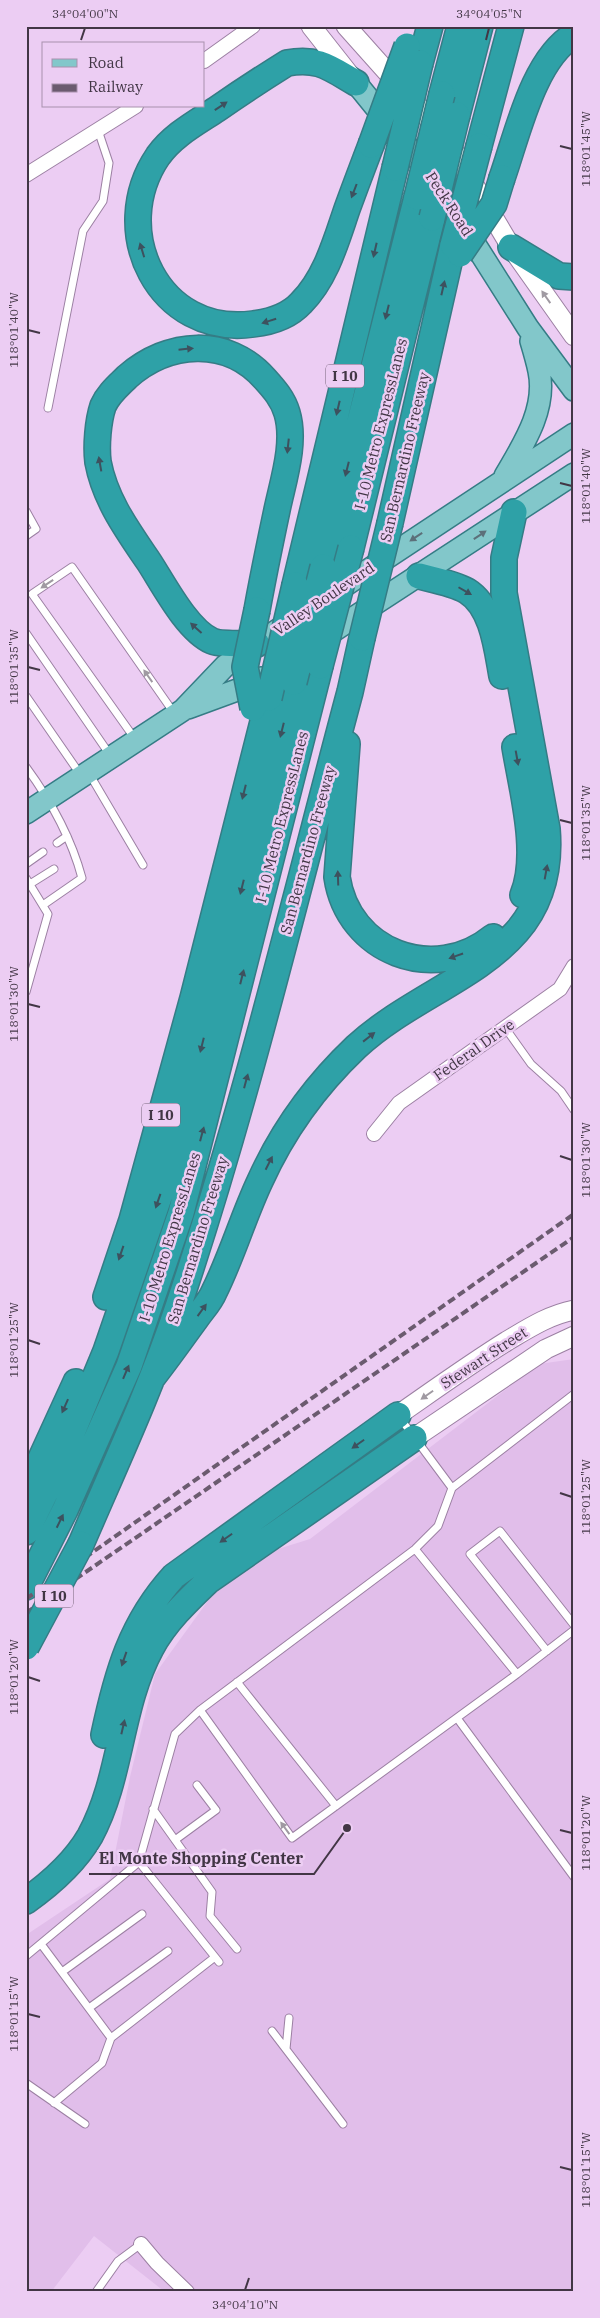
<svg xmlns="http://www.w3.org/2000/svg" width="600" height="2318" font-family="'IBM Plex Serif',serif">
  <style>
    .built { fill: #e1beea }
    .lines { fill: none; stroke-linecap: round; stroke-linejoin: round }
    .lane-casing { stroke: #9c80a3; stroke-width: 9 }
    .street-casing { stroke: #9c80a3; stroke-width: 16 }
    .secondary-casing { stroke: #9c80a3; stroke-width: 21 }
    .primary-casing { stroke: #357c85; stroke-width: 24 }
    .highway-casing { stroke: #357c85; stroke-width: 28 }
    .lane { stroke: #fff; stroke-width: 7 }
    .street { stroke: #fff; stroke-width: 14 }
    .secondary { stroke: #fff; stroke-width: 19 }
    .primary { stroke: #82c7ca; stroke-width: 21 }
    .highway { stroke: #2ea1a7; stroke-width: 25 }
    .rail { stroke: #6b5b6f; stroke-width: 4; stroke-dasharray: 8 4; stroke-linecap: butt }
    .highway-bridge-casing { stroke: #357c85; stroke-width: 28; stroke-linecap: butt }
    .highway-bridge { stroke: #2ea1a7; stroke-width: 25 }
    .oneway { fill: #3d515e }
    .oneway2 { fill: #a09aa2 }
    .oneway3 { fill: #5c707a }
    .ticks { fill: none; stroke: #423645; stroke-width: 2 }
    .labels { text-anchor: middle; stroke-width: 5; stroke-linejoin: round; paint-order: stroke }
    .shield { fill: #eccdf3; stroke: #756379; stroke-width: 1 }
    .shield-label { font-size: 14px; font-weight: bold; fill: #423645 }
    .street-label { font-size: 15px; fill: #423645; stroke: #eccdf3 }
    .leader { fill: none; stroke: #423645; stroke-width: 2 }
    .callout-dot { fill: #423645; stroke: #eccdf3; stroke-width: 2 }
    .callout-label { font-size: 16px; text-anchor: middle; font-weight: bold; fill: #423645; stroke: #eccdf3; stroke-width: 5; stroke-linejoin: round; paint-order: stroke }
    .neatline { fill: none; stroke: #423645; stroke-width: 2 }
    .ticks-label { font-size: 12px; text-anchor: middle; fill: #423645 }
  </style>
  <rect width="100%" height="100%" fill="#eccdf3"/>
  <path class="built" d="M574,1359V2292H165L94,2236L51,2292H26V1935L110,1879L130,1777L155,1674L236,1562L310,1539L539,1364Z"/>
  <g class="lines">
    <g class="lane-casing">
      <path id="lane" d="M48,408L83,231L103,201L109,163L98,130
        M26,511L36,529L26,536
        M26,633L110,755
        M26,696L80,774
        M135,739L32,594L72,567L174,713
        M26,767C51,801 71,837 82,878L43,905
        M90,775L143,865
        M57,843L67,836
        M26,864L43,852
        M26,878L48,914L26,992
        M30,884L54,869
        M506,1029L531,1064L561,1091L574,1110
        M452,1488L574,1394
        M415,1549L517,1674
        M547,1651L470,1554L500,1531L574,1625
        M237,1682L336,1806
        M200,1710L292,1838L517,1674L574,1630
        M457,1718L574,1877
        M153,1809L212,1892L210,1916L237,1949
        M175,1840L216,1810L197,1785
        M139,1862L219,1962
        M41,1944L111,2038
        M26,1956L139,1862L175,1734L200,1710L415,1549L438,1526L452,1488L400,1418
        M62,1972L142,1914
        M89,2008L168,1951
        M272,2031L343,2124
        M286,2049L289,2018
        M26,2083L85,2124
        M54,2103L102,2063L111,2038L215,1957
        M96,2292L118,2261L141,2244"/>
    </g>
    <g class="street-casing">
      <path id="street" d="M204,61L253,26
        M26,175L136,106
        M374,1134L399,1103L560,989L574,966
        M141,2244L157,2263L187,2292"/>
    </g>
    <g class="secondary-casing">
      <path id="secondary" d="M311,26L352,78
        M346,26L446,138L511,247L574,336
        M398,1415C434,1390 470,1364 507,1341C529,1328 549,1315 574,1310
        M414,1438L546,1349L574,1336"/>
    </g>
    <g class="primary-casing">
      <path id="primary" d="M356,83L433,178L528,328L574,390
        M505,476C523,445 547,409 539,371C537,361 534,351 531,341
        M332,594L574,434
        M321,639L574,474
        M188,708L248,686L261,678
        M26,813L183,710L225,666L294,619"/>
    </g>
    <g class="highway-casing">
      <path id="highway" d="M420,63L430,26
        M356,83C330,68 318,57 287,63C263,78 240,93 217,109C196,123 173,135 158,156C107,231 159,337 253,324C270,322 289,316 301,303C326,278 336,241 347,209C355,187 363,166 371,145
        M442,94L460,26
        M457,115L480,26
        M479,146L511,26
        M502,178C517,136 533,59 574,35
        M511,247L559,276L574,277
        M390,523L453,245
        M351,548L432,218
        M323,567L417,197
        M419,576C435,580 453,583 467,591C493,607 497,649 502,676
        M295,585L395,168
        M257,610C263,577 270,543 277,510C283,481 296,443 287,413C283,399 274,389 265,379C227,336 168,341 127,377C119,385 108,394 103,406C98,421 96,446 98,462C105,500 128,531 149,562C164,585 187,630 212,641C221,645 246,643 257,644
        M347,744L337,877C348,952 434,985 493,937
        M515,747C522,790 540,854 523,895
        M106,1297L132,1220L193,998L269,698
        M152,1378C167,1359 181,1339 195,1320C201,1311 210,1302 214,1292C232,1256 243,1217 260,1181C283,1130 316,1085 356,1047C434,975 558,961 547,829L504,593V558L514,512
        M26,1491L76,1382
        M26,1532L57,1469L106,1351L177,1145L294,682
        M81,1544C115,1465 151,1388 178,1307C246,1105 295,897 350,692L362,638
        M26,1587L65,1510L129,1366L181,1213L320,666
        M104,1735C117,1674 131,1623 174,1576L398,1415
        M26,1901C50,1884 75,1862 90,1836C122,1777 119,1707 151,1648C165,1622 187,1601 208,1581L414,1438"/>
    </g>
    <use href="#lane" class="lane"/>
    <use href="#street" class="street"/>
    <use href="#secondary" class="secondary"/>
    <use href="#primary" class="primary"/>
    <use href="#highway" class="highway"/>
    <path class="rail" d="M26,1599L574,1214
      M26,1613L574,1237"/>
    <g class="highway-bridge-casing">
      <path id="highway-bridge" d="M371,145L407,46
        M395,168L420,63
        M417,197L442,94
        M432,218L457,115
        M453,245L479,146
        M460,254L494,204L502,178
        M362,638L390,523
        M320,666L351,548
        M294,682L323,567
        M269,698L295,585
        M253,708L245,667L257,610
        M26,1647L81,1544"/>
    </g>
    <use href="#highway-bridge" class="highway-bridge"/>
  </g>
  <defs><path id="oneway-solid" d="M-6-.8H1V-3.2L6.5 0L1 3.2V.8H-6Z" transform="scale(1.25)"/></defs>
  <g class="oneway">
    <use href="#oneway-solid" transform="translate(221 106) rotate(-34)"/>
    <use href="#oneway-solid" transform="translate(354 191) rotate(111)"/>
    <use href="#oneway-solid" transform="translate(142 250) rotate(-107)"/>
    <use href="#oneway-solid" transform="translate(375 250) rotate(103)"/>
    <use href="#oneway-solid" transform="translate(443 288) rotate(-77)"/>
    <use href="#oneway-solid" transform="translate(387 312) rotate(104)"/>
    <use href="#oneway-solid" transform="translate(269 321) rotate(163)"/>
    <use href="#oneway-solid" transform="translate(186 349) rotate(-6)"/>
    <use href="#oneway-solid" transform="translate(338 408) rotate(103)"/>
    <use href="#oneway-solid" transform="translate(288 446) rotate(96)"/>
    <use href="#oneway-solid" transform="translate(100 464) rotate(-100)"/>
    <use href="#oneway-solid" transform="translate(347 469) rotate(104)"/>
    <use href="#oneway-solid" transform="translate(465 591) rotate(30)"/>
    <use href="#oneway-solid" transform="translate(196 628) rotate(-138)"/>
    <use href="#oneway-solid" transform="translate(282 730) rotate(104)"/>
    <use href="#oneway-solid" transform="translate(517 758) rotate(80)"/>
    <use href="#oneway-solid" transform="translate(244 792) rotate(104)"/>
    <use href="#oneway-solid" transform="translate(546 872) rotate(-80)"/>
    <use href="#oneway-solid" transform="translate(338 878) rotate(-92)"/>
    <use href="#oneway-solid" transform="translate(242 887) rotate(104)"/>
    <use href="#oneway-solid" transform="translate(456 956) rotate(161)"/>
    <use href="#oneway-solid" transform="translate(242 977) rotate(-76)"/>
    <use href="#oneway-solid" transform="translate(369 1037) rotate(-38)"/>
    <use href="#oneway-solid" transform="translate(202 1045) rotate(104)"/>
    <use href="#oneway-solid" transform="translate(246 1081) rotate(-75)"/>
    <use href="#oneway-solid" transform="translate(202 1134) rotate(-75)"/>
    <use href="#oneway-solid" transform="translate(269 1163) rotate(-63)"/>
    <use href="#oneway-solid" transform="translate(158 1201) rotate(109)"/>
    <use href="#oneway-solid" transform="translate(121 1253) rotate(109)"/>
    <use href="#oneway-solid" transform="translate(202 1310) rotate(-54)"/>
    <use href="#oneway-solid" transform="translate(126 1372) rotate(-67)"/>
    <use href="#oneway-solid" transform="translate(65 1406) rotate(114)"/>
    <use href="#oneway-solid" transform="translate(358 1444) rotate(145)"/>
    <use href="#oneway-solid" transform="translate(60 1521) rotate(-64)"/>
    <use href="#oneway-solid" transform="translate(226 1538) rotate(145)"/>
    <use href="#oneway-solid" transform="translate(124 1659) rotate(109)"/>
    <use href="#oneway-solid" transform="translate(123 1727) rotate(-77)"/>
  </g>
  <g class="oneway2">
    <use href="#oneway-solid" transform="translate(546 297) rotate(-125)"/>
    <use href="#oneway-solid" transform="translate(47 584) rotate(146)"/>
    <use href="#oneway-solid" transform="translate(148 676) rotate(-125)"/>
    <use href="#oneway-solid" transform="translate(427 1395) rotate(145)"/>
    <use href="#oneway-solid" transform="translate(285 1828) rotate(-126)"/>
  </g>
  <g class="oneway3">
    <use href="#oneway-solid" transform="translate(480 535) rotate(-34)"/>
    <use href="#oneway-solid" transform="translate(416 537) rotate(146)"/>
  </g>
  <path class="ticks" d="M81,40L85,28M486,40L489,28M560,146L572,149M28,330L40,333M560,483L572,486M28,667L40,670M560,820L572,823M28,1004L40,1007M560,1156L572,1160M28,1340L40,1344M560,1493L572,1497M28,1677L40,1681M560,1830L572,1833M28,2014L40,2017M560,2167L572,2170M245,2290L249,2278"/>
  <g class="labels">
    <g class="shield">
      <rect x="326" y="364.5" width="38" height="23" rx="4"/>
      <rect x="142" y="1103.5" width="38" height="23" rx="4"/>
      <rect x="35" y="1584.5" width="38" height="23" rx="4"/>
    </g>
    <g class="shield-label">
      <text x="345" y="381">I 10</text>
      <text x="161" y="1120">I 10</text>
      <text x="54" y="1601">I 10</text>
    </g>
    <g class="street-label">
      <text transform="translate(449 204) rotate(57)" y="5">Peck Road</text>
      <text transform="translate(381 424) rotate(-76)" y="5">I-10 Metro ExpressLanes</text>
      <text transform="translate(405 457) rotate(-77)" y="5">San Bernardino Freeway</text>
      <text transform="translate(324 599) rotate(-34)" y="5">Valley Boulevard</text>
      <text transform="translate(282 817) rotate(-76)" y="5">I-10 Metro ExpressLanes</text>
      <text transform="translate(308 850) rotate(-75)" y="5">San Bernardino Freeway</text>
      <text transform="translate(474 1050) rotate(-35)" y="5">Federal Drive</text>
      <text transform="translate(170 1237) rotate(-73)" y="5">I-10 Metro ExpressLanes</text>
      <text transform="translate(198 1240) rotate(-73)" y="5">San Bernardino Freeway</text>
      <text transform="translate(484 1358) rotate(-33)" y="5">Stewart Street</text>
    </g>
  </g>
  <path class="leader" d="M347 1828L314 1874H89"/>
  <circle class="callout-dot" cx="347" cy="1828" r="5"/>
  <g class="callout-label">
    <text x="201" y="1864">El Monte Shopping Center</text>
  </g>
  <rect width="600" height="2318" fill="none" stroke="#eccdf3" stroke-width="55"/>
  <rect x="42" y="42" width="162" height="65" fill="#eccdf3" stroke="#a891ad"/>
  <rect x="52" y="59" width="25" height="8" fill="#82c7ca" stroke="#a891ad"/>
  <text x="88" y="68" font-size="15" fill="#423645">Road</text>
  <rect x="52" y="84" width="25" height="8" fill="#6b5b6f" stroke="#a891ad"/>
  <text x="88" y="92" font-size="15" fill="#423645">Railway</text>
  <rect x="28" y="28" width="544" height="2262" class="neatline"/>
  <g class="ticks-label">
    <text x="85" y="18">34°04'00"N</text>
    <text x="489" y="18">34°04'05"N</text>
    <text transform="translate(586 149) rotate(-90)" y="4">118°01'45"W</text>
    <text transform="translate(14 330) rotate(-90)" y="4">118°01'40"W</text>
    <text transform="translate(586 486) rotate(-90)" y="4">118°01'40"W</text>
    <text transform="translate(14 667) rotate(-90)" y="4">118°01'35"W</text>
    <text transform="translate(586 823) rotate(-90)" y="4">118°01'35"W</text>
    <text transform="translate(14 1004) rotate(-90)" y="4">118°01'30"W</text>
    <text transform="translate(586 1160) rotate(-90)" y="4">118°01'30"W</text>
    <text transform="translate(14 1340) rotate(-90)" y="4">118°01'25"W</text>
    <text transform="translate(586 1497) rotate(-90)" y="4">118°01'25"W</text>
    <text transform="translate(14 1677) rotate(-90)" y="4">118°01'20"W</text>
    <text transform="translate(586 1833) rotate(-90)" y="4">118°01'20"W</text>
    <text transform="translate(14 2014) rotate(-90)" y="4">118°01'15"W</text>
    <text transform="translate(586 2170) rotate(-90)" y="4">118°01'15"W</text>
    <text x="245" y="2309">34°04'10"N</text>
  </g>
</svg>
